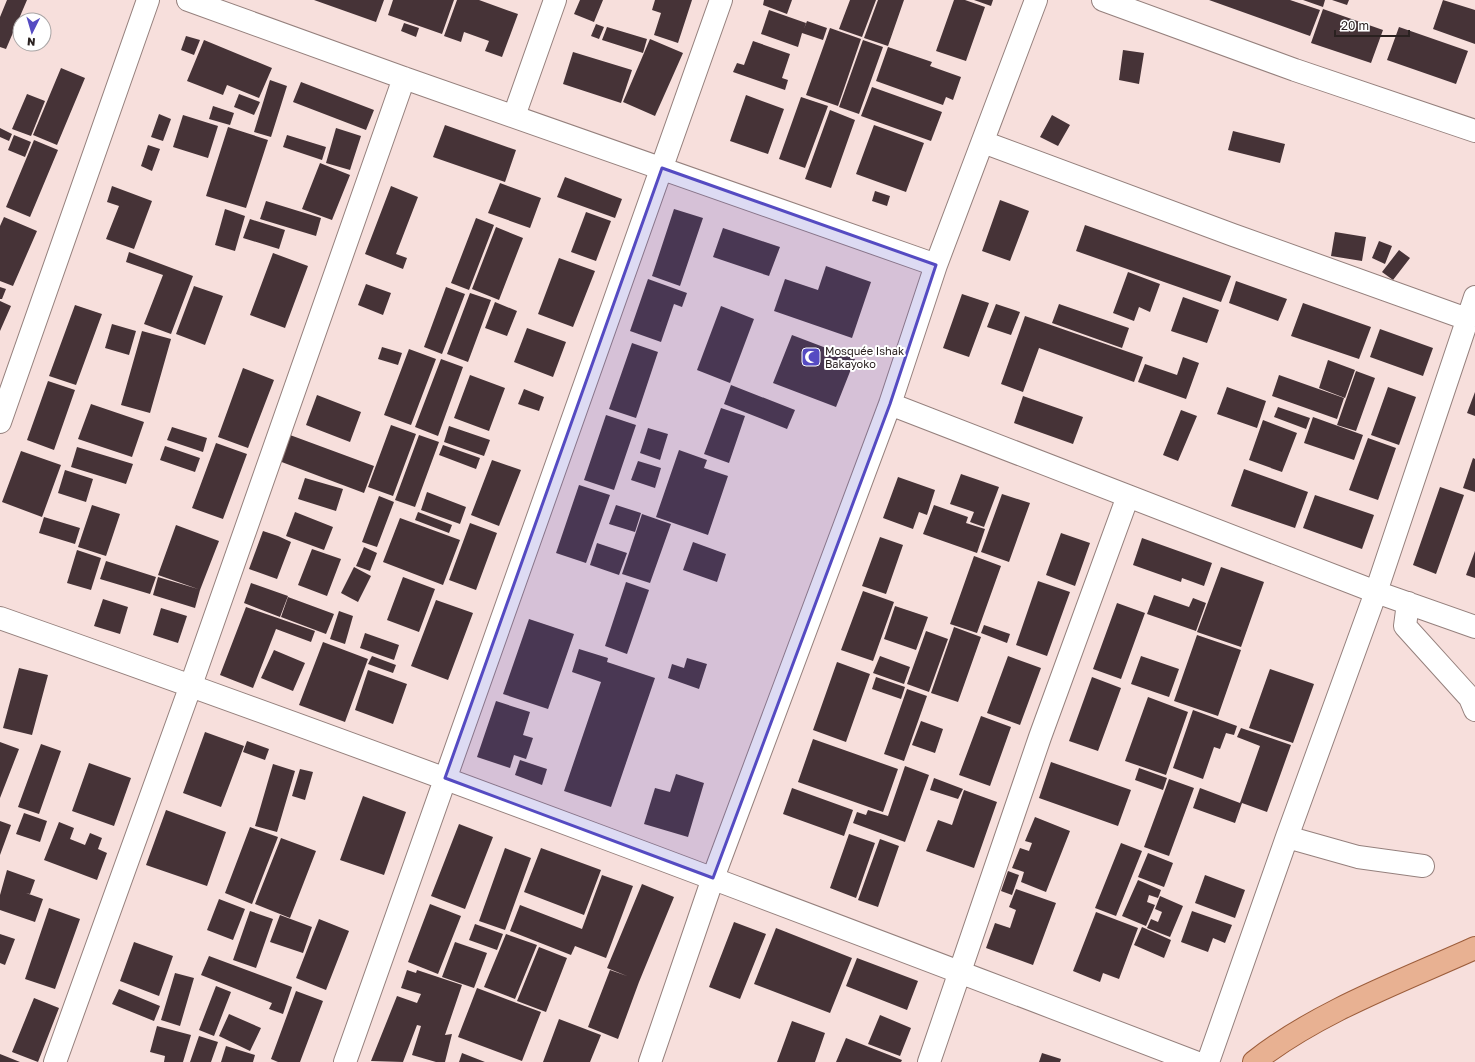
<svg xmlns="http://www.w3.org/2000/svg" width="1475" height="1062" font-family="'Golos Text',sans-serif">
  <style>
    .building { fill: #463337 }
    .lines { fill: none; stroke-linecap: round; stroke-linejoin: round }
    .minor-casing { stroke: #95807d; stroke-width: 24 }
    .major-casing { stroke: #9c5d3b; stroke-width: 24 }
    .minor { stroke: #fff; stroke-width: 22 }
    .major { stroke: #e8b192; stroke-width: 22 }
    .marked { fill: #554bc2; fill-opacity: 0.2; stroke: #554bc2; stroke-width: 3; stroke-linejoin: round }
    .labels { text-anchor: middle; stroke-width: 4; stroke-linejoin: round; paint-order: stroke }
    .poi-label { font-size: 11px; fill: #2a2120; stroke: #fff; text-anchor: start }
  </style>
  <rect width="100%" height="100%" fill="#f7dfdc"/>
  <path class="building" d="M7,0H27L6,49L0,47V17Z
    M314,0H384L376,22Z
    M393,0H454L442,34L388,15Z
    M457,0H479L518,14L502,57L485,51L489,41L464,32L461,42L444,36Z
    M580,0H603L594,22L574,14Z
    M655,0H692L678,43L654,35L661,13L652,10Z
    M764,0H792L787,14L763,5Z
    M850,0H876L862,37L839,29Z
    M878,0H904L888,46L864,38Z
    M954,0H965L985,7L966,61L936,51Z
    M974,0H993L991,6Z
    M1209,0H1290L1320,10L1310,36Z
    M1303,0H1325L1323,7Z
    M1332,0H1349L1347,5Z
    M1443,0L1475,10V44L1433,29Z
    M1323,9L1383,30L1371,63L1311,43Z
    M769,10L806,23L804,29L807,21L827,28L823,40L802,33L798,47L761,34Z
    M404,23L419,28L416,37L401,31Z
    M596,24L604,27L599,39L591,36Z
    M607,27L647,39L643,53L602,40Z
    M1399,27L1468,51L1456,84L1387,60Z
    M830,28L861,39L838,106L806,95Z
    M186,36L200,40L194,55L181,50Z
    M650,39L683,53L655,116L623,102Z
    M204,40L272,68L259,98L227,85L223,95L187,81Z
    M863,40L883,47L859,114L839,107Z
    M753,41L790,54L782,78L788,80L785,90L733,72L737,63L744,65Z
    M888,47L932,62L930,66L961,77L953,100L946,97L943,105L876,81Z
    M1123,50L1144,53L1139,84L1119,80Z
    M573,52L632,70L621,103L563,84Z
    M61,68L85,78L57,145L33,135Z
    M270,80L287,86L271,137L254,132Z
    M301,82L374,110L366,130L293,102Z
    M872,87L942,112L931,141L861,116Z
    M27,94L45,101L31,136L12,129Z
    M239,94L260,102L254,115L234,107Z
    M746,95L784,109L768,154L730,141Z
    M801,97L828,106L805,168L779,159Z
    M213,106L234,113L230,125L209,119Z
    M830,110L855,120L831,188L805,179Z
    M159,114L171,119L163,141L151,137Z
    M183,115L218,126L208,158L173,147Z
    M1052,115L1070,125L1058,146L1040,137Z
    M445,125L516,150L505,182L433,157Z
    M874,125L924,143L906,192L856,174Z
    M228,127L268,140L246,208L206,196Z
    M0,128L12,134L9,141L0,137Z
    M336,128L361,136L350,170L326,163Z
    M1233,131L1285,144L1280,163L1228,150Z
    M14,135L31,142L25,157L8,150Z
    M287,135L326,147L322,160L283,147Z
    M34,140L58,150L30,217L6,207Z
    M148,145L160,149L152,171L141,166Z
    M320,163L350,175L332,220L302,209Z
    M565,177L622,199L615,218L557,197Z
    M500,183L541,198L530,228L488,213Z
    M112,186L152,201L134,249L106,239L119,206L107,202Z
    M391,186L418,197L396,254L407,258L403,269L365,254Z
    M875,191L890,196L887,206L872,201Z
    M1000,200L1029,211L1010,261L982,251Z
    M266,201L321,218L316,236L260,219Z
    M225,209L245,216L235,251L215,245Z
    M674,209L703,218L680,286L652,276Z
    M586,212L611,221L596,261L571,252Z
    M4,217L37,231L13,286L0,281V226Z
    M476,218L494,225L469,290L451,283Z
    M250,219L285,230L279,249L243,238Z
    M1085,225L1231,276L1221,302L1076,251Z
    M496,227L523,238L499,300L472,289Z
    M723,228L780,247L769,276L713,257Z
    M1335,232L1366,237L1362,261L1331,256Z
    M1379,241L1392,246L1385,264L1372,258Z
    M1399,250L1410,258L1393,280L1382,272Z
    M129,252L193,276L171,334L144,324L163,275L126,262Z
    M273,253L308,266L285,328L250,315Z
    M559,258L595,271L573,327L538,314Z
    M826,266L871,282L852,338L774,311L785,279L818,290Z
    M1128,272L1160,284L1150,312L1139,307L1134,321L1113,313Z
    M648,279L687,293L682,307L674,304L661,342L630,331Z
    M1236,281L1287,299L1278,321L1229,303Z
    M366,284L391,293L383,315L358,305Z
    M194,286L223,296L205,345L176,334Z
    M0,287L6,289L2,299H0Z
    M446,287L465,294L442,354L424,347Z
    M470,293L491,300L468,362L447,354Z
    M962,294L989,303L969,357L943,348Z
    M1183,297L1219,310L1207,343L1171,331Z
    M0,301L11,306L0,331Z
    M495,302L517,311L507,336L485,328Z
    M1303,303L1371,327L1359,359L1291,336Z
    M996,304L1020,312L1011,335L987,327Z
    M1059,304L1129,328L1122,348L1052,323Z
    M75,305L102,314L76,385L49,376Z
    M721,306L754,319L730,383L697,370Z
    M1025,316L1143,357L1134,382L1039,348L1023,392L1001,384Z
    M112,324L136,331L129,355L105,348Z
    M527,328L566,342L553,377L514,362Z
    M1380,329L1433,348L1423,376L1370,357Z
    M142,331L171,339L150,413L121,405Z
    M792,335L855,359L836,407L773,383Z
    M632,343L658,352L636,418L609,409Z
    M382,347L402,353L398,365L378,359Z
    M409,349L436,359L411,425L384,415Z
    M1183,357L1199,363L1186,399L1138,382L1145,364L1177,375Z
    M441,359L463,367L438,436L415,427Z
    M1328,360L1355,370L1345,398L1319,388Z
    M243,368L274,380L248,448L218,437Z
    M1356,371L1375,378L1356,431L1337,425Z
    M470,375L505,388L489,431L454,418Z
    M1279,375L1344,398L1337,419L1272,396Z
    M48,381L75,390L54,450L27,440Z
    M731,385L795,410L787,429L724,404Z
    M1227,387L1266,401L1257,428L1217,414Z
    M1388,387L1416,397L1399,445L1371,435Z
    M524,389L544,397L539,411L518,404Z
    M1475,392V416L1467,413Z
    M317,395L361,412L350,442L306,425Z
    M1023,396L1083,417L1073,444L1014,423Z
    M91,404L144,422L132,457L78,439Z
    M1278,407L1310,418L1306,429L1274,417Z
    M721,408L745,416L729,463L704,454Z
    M1181,410L1197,416L1178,461L1163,455Z
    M606,415L636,425L614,490L584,480Z
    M1313,417L1363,435L1354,460L1304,443Z
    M1263,420L1297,433L1282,472L1249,460Z
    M391,425L416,434L393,496L368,487Z
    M449,426L490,440L484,456L444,442Z
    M172,427L207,438L203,452L167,440Z
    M648,428L668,434L660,460L640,453Z
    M290,435L374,466L364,493L279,461Z
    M419,435L439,442L415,507L395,500Z
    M1368,438L1396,448L1378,500L1349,490Z
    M216,443L247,454L223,519L192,508Z
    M443,445L480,458L476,469L439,455Z
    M165,446L200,458L195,472L160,460Z
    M77,447L133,464L126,484L71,467Z
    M679,450L707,460L704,468L728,476L708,535L656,517Z
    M21,451L61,465L42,517L2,502Z
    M1473,458L1475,459V492L1463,488Z
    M492,460L521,470L499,526L471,515Z
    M638,461L661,468L655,488L631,480Z
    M1244,469L1308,492L1295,528L1231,506Z
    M65,470L93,479L86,502L58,493Z
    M961,474L999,487L984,527L970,522L974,512L950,504Z
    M898,477L935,490L927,515L919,512L913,529L883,518Z
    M305,478L343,489L336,511L298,499Z
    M579,485L610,495L586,563L556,553Z
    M1440,487L1464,495L1436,574L1413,565Z
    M427,492L466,507L460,524L421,510Z
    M1002,494L1030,503L1009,562L981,552Z
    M1315,495L1374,515L1362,549L1303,528Z
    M379,496L394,502L377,547L362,542Z
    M92,505L120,514L106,556L78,547Z
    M616,505L641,513L635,532L609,524Z
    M934,505L968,517L966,523L985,529L977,553L923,534Z
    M295,512L333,527L324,550L286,536Z
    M418,512L452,525L449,533L415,520Z
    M642,514L671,524L650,583L622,574Z
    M44,517L80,528L75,544L39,533Z
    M400,518L460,540L443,585L383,562Z
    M470,523L497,533L476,590L449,580Z
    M176,525L219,541L200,590L195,608L153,595L158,577L198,589L158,575Z
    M263,531L278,536L291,542L277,579L249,569Z
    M1061,533L1090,543L1075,586L1046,575Z
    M880,537L903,545L886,594L862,586Z
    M1142,538L1212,563L1204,586L1182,578L1181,582L1133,565Z
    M693,542L726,554L717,582L683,570Z
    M597,543L627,553L619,575L590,565Z
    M364,547L377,553L370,571L356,566Z
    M312,549L341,559L327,596L298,585Z
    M77,550L101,558L91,590L67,583Z
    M1475,551V578L1466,575Z
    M974,556L1001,566L977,633L950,624Z
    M106,561L156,577L150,594L100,579Z
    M354,567L371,576L358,602L341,593Z
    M1221,567L1264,582L1241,647L1197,632Z
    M403,577L435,589L419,632L387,620Z
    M1038,581L1070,592L1047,656L1016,645Z
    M626,582L649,590L627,654L605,646Z
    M251,583L288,596L280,617L244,603Z
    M863,591L894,602L873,661L841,650Z
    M1154,595L1189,607L1193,598L1206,603L1196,631L1147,614Z
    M288,597L334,614L326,634L281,617Z
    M103,599L128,607L120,634L94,626Z
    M436,600L473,613L448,680L411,666Z
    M1117,603L1145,613L1121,679L1093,669Z
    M895,606L928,617L916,650L884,639Z
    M246,607L315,631L311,642L276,629L253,688L220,675Z
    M161,608L187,616L178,643L153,635Z
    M339,611L353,616L345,644L330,639Z
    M529,619L574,634L548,709L503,694Z
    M984,625L1010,634L1007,643L981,633Z
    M954,627L981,637L958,702L931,693Z
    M926,631L948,639L929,692L907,684Z
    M365,633L399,645L394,660L360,648Z
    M1197,635L1241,650L1218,716L1174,701Z
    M323,642L368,659L345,722L299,705Z
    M579,649L608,658L607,662L655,678L611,807L564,791L601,682L572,672Z
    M274,650L305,663L293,691L261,678Z
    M372,656L396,665L393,673L368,664Z
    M880,656L910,667L904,684L873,673Z
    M1008,656L1041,668L1020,725L987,713Z
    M1141,656L1179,669L1169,697L1131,684Z
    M687,658L707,664L699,689L668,678L672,664L684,668Z
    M837,662L870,674L846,742L813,730Z
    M19,668L48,675L32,735L3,728Z
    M1270,669L1314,684L1293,743L1249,728Z
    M368,670L407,684L393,724L355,710Z
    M876,677L905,687L901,699L872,689Z
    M1092,677L1121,688L1098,751L1069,741Z
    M907,689L927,696L904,761L884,754Z
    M1148,697L1188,712L1166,775L1125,761Z
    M496,701L530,712L523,735L533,738L526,759L514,755L510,768L477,757Z
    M1193,710L1237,726L1234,735L1226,733L1220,749L1214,747L1203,779L1173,768Z
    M981,716L1011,727L990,786L959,775Z
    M921,721L943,729L935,753L912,745Z
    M1241,728L1291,745L1267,812L1242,803L1235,823L1193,808L1200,788L1240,803L1260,746L1237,737Z
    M205,732L244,746L221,807L183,793Z
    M813,739L898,769L883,812L798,782Z
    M247,741L269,749L265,760L243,752Z
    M0,742L19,749L0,798Z
    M41,744L61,751L39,814L18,807Z
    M520,760L547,769L542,785L515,775Z
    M1051,762L1131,790L1118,826L1039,798Z
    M89,763L131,778L114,826L72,811Z
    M273,764L295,771L277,832L255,826Z
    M905,766L929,775L905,842L853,823L857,812L866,815L868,810L888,816Z
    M1139,768L1167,778L1163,790L1135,780Z
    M300,769L313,772L305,800L292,796Z
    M676,774L704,783L688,837L644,824L655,788L670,792Z
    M934,778L963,789L958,799L930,790Z
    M1169,779L1194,788L1169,856L1144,847Z
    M792,788L853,810L844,836L783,814Z
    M964,790L997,802L974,868L926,851L938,820L952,825Z
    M363,796L406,812L384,875L340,860Z
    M166,810L226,832L207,886L146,865Z
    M24,813L47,821L40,842L16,834Z
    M1035,817L1070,831L1046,892L1021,882L1024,872L1012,868L1020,848L1029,851L1032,843L1025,841Z
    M0,821L11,825L0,855Z
    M59,822L74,828L70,839L85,845L90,833L102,838L98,849L107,853L97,880L44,860Z
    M459,824L493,837L465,909L431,896Z
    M250,827L278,837L252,904L225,893Z
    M849,834L875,843L856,898L830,888Z
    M281,838L316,851L290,918L255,904Z
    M880,839L899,846L878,907L858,900Z
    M1121,843L1142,851L1116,916L1095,908Z
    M505,848L531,858L505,930L479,921Z
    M541,848L601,870L584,915L524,892Z
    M1148,853L1173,863L1164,887L1138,877Z
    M7,870L35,880L30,894L26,893L43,899L35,922L0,910V895Z
    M1008,871L1019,875L1012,895L1001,891Z
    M602,875L633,886L606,958L575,946L571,955L510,931L520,905L582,929Z
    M1205,875L1245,890L1235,918L1195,903Z
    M1138,880L1161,890L1158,898L1149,895L1147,902L1155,905L1146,926L1122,916Z
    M642,884L674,897L639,982L618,1039L588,1027L610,970L627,976L607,968Z
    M1016,889L1056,903L1033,965L986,948L995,923L1010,928L1016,910L1009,907Z
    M1160,896L1183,906L1170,937L1147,928L1151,919L1158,922L1162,912L1155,909Z
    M219,899L245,909L233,940L207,930Z
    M430,904L461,916L438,974L408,962Z
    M49,908L80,919L55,989L25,979Z
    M250,911L273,919L256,968L233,960Z
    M1192,911L1232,925L1225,943L1213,938L1208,952L1181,942Z
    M1096,912L1138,928L1119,979L1103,973L1100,982L1073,971Z
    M280,915L312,927L303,953L270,942Z
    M319,919L349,931L326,990L296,978Z
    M734,922L766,934L740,999L709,987Z
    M475,924L503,934L497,950L469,940Z
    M1142,927L1171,940L1164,958L1134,945Z
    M776,928L852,958L830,1013L754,984Z
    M0,934L15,939L5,965L0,963Z
    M506,934L537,945L515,999L484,987Z
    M134,942L173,956L159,996L120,981Z
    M455,942L487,953L474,988L442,977Z
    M539,947L567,958L546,1012L517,1001Z
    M209,956L292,987L283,1014L269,1009L272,1003L201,975Z
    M857,958L918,981L907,1010L846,986Z
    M407,970L416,973L417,970L462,985L445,1035L452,1034L445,1062H436L412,1055L421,1026L417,1025L403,1062L371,1061L397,996L417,1003L421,994L401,988Z
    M175,973L194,978L180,1026L161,1020Z
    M216,986L231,992L214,1036L199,1030Z
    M477,988L541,1012L522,1061L458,1037Z
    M119,989L160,1006L154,1021L112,1004Z
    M296,991L323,1001L300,1062H278L271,1059Z
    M34,998L59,1008L38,1062L12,1052Z
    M229,1014L261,1028L250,1051L219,1036Z
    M880,1015L911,1028L900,1056L868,1044Z
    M559,1019L601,1035L590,1062H543Z
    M792,1021L825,1033L815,1062H777Z
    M157,1026L191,1035L183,1062H164L165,1056L150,1052Z
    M199,1036L218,1042L211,1062H190Z
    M846,1038L902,1060L901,1062H836Z
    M226,1046L255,1055L253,1062H221Z
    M462,1053L485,1062H459Z
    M1042,1053L1061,1059L1060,1062H1039Z
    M0,1054L20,1062H0Z"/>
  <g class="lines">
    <g class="minor-casing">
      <path id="minor" d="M188,0L404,78L936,265
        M1103,0L1295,70L1475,131
        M514,116L555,0
        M983,142L1233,235L1467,319
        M890,404L1376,592L1475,627
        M0,422L148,0
        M1408,603L1405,626L1470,698L1475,710
        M0,618C401,759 798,910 1195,1062
        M1287,837L1358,857L1423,866
        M55,1062L191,685L404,78
        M345,1062L721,0
        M650,1062L713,878L890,404L936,265L1036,0
        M929,1062L1040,737L1128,496
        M1208,1062L1287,837L1376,592L1475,297"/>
    </g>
    <g class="major-casing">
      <path id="major" d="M1254,1062C1317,1012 1402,981 1475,948"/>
    </g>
    <use href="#minor" class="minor"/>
    <use href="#major" class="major"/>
  </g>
  <path class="marked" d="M662,168L936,265L890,404L713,878L445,778Z"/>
  <defs>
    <g id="mosque-square" transform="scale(1)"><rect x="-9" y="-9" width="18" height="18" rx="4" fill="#554bc2" stroke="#fff"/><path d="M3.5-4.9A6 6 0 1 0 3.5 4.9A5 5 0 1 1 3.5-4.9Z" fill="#fff"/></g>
  </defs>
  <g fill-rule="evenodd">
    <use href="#mosque-square" x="811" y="357"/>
  </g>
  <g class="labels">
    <g class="poi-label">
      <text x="825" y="355">Mosquée Ishak<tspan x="825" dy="13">Bakayoko</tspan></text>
    </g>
  </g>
  <g transform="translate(32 32) rotate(185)"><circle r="19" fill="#ffffff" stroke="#aaa6a6"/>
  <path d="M0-3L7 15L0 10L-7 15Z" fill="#554bc2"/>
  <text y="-6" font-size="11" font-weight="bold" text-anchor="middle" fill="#2a2120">N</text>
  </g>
  <path d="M1335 30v6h74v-6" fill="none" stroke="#2a2120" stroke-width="2"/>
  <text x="1341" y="30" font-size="12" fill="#2a2120" stroke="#ffffff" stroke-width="3" paint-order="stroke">20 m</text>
</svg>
